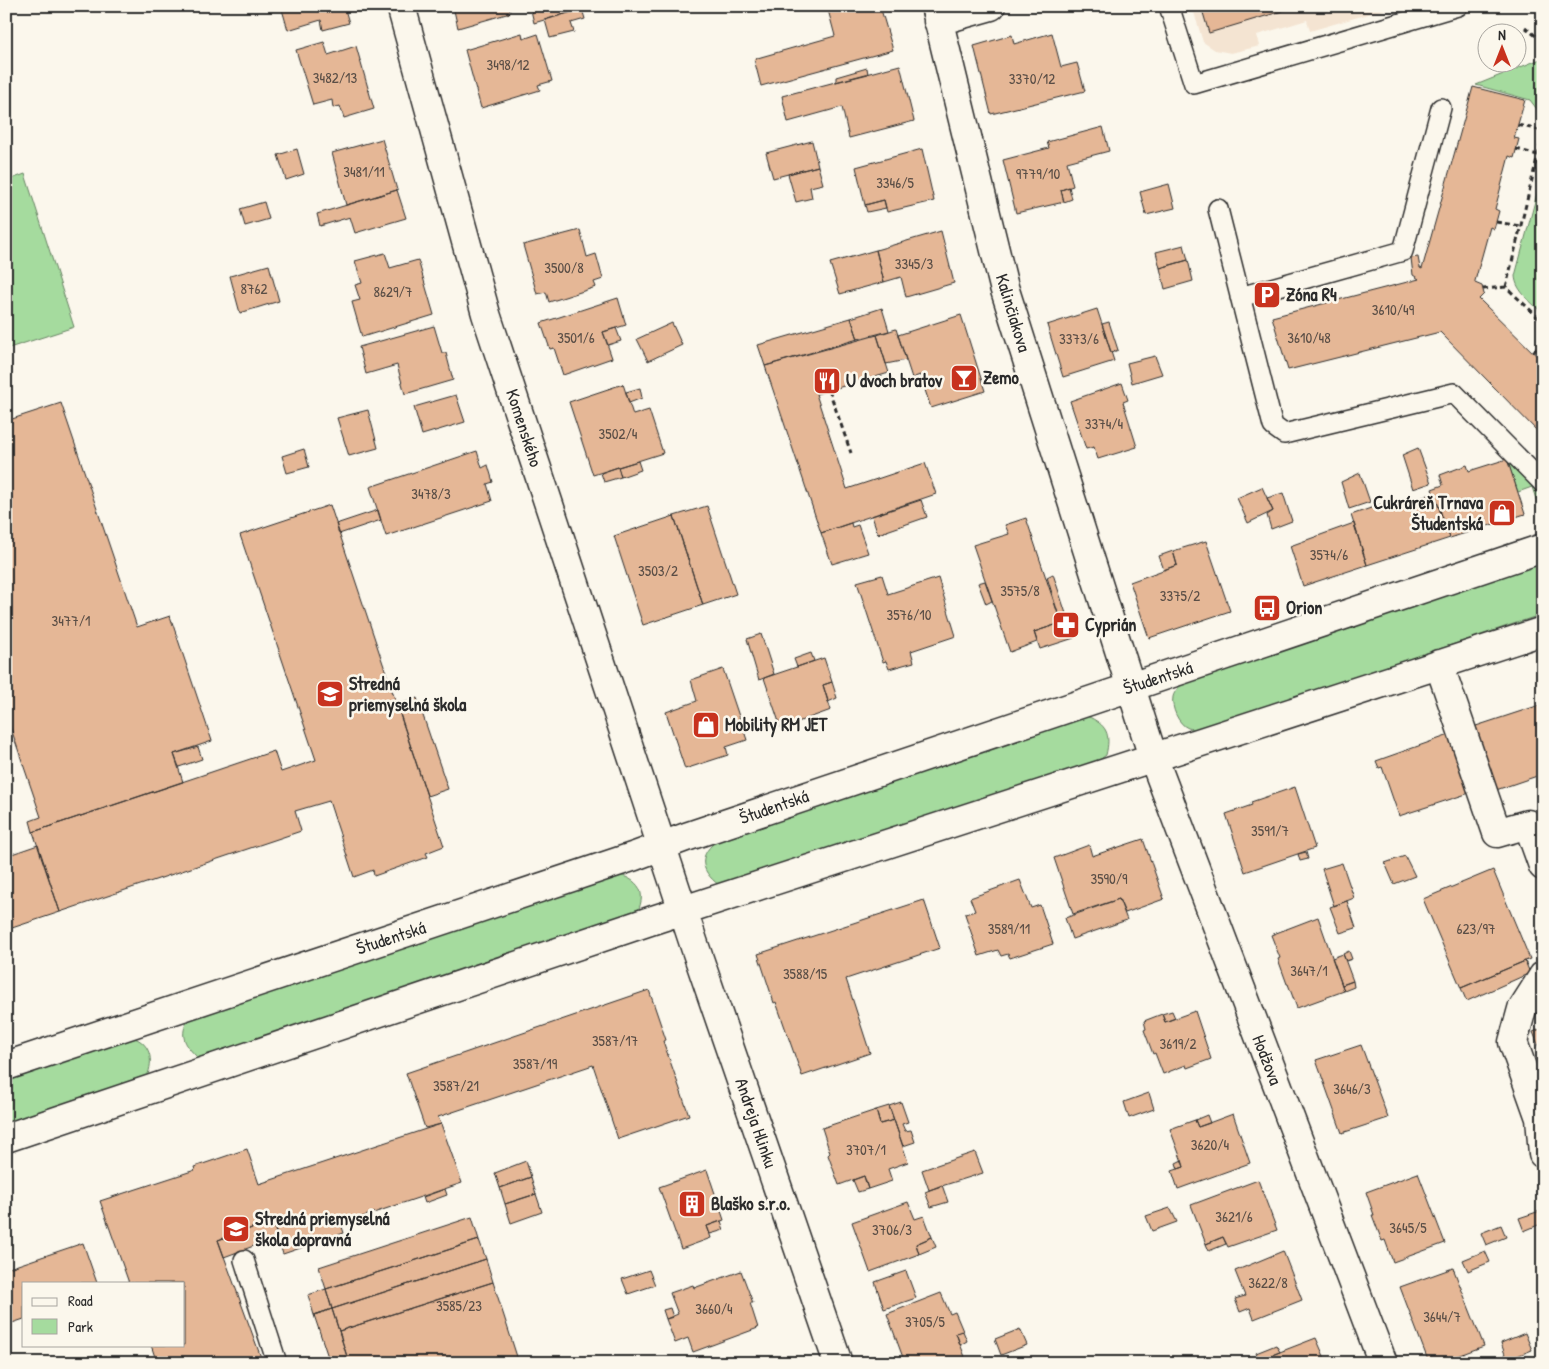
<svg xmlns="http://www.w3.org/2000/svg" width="1549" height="1369" font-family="'Patrick Hand',sans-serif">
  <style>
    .built { fill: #f4e4d2 }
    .green { fill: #a5db9e; stroke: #688364 }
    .building { fill: #e5b796; stroke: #2b2b2b }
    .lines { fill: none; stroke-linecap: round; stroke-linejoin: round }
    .service-casing { stroke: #2b2b2b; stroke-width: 22 }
    .minor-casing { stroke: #2b2b2b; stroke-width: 31 }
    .path { stroke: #2b2b2b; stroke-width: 3; stroke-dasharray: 5 4; stroke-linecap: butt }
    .service { stroke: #fbf7ec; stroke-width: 19 }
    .minor { stroke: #fbf7ec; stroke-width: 28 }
    .labels { text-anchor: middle; stroke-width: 5; stroke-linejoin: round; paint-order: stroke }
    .number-label { font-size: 15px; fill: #5a4e46 }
    .poi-label { font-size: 18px; font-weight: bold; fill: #2b2b2b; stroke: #fbf7ec; text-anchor: start }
    .street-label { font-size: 18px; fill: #2b2b2b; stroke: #fbf7ec }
  </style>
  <rect width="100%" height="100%" fill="#fbf7ec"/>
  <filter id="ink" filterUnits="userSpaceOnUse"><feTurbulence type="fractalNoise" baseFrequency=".02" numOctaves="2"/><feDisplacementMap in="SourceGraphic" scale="10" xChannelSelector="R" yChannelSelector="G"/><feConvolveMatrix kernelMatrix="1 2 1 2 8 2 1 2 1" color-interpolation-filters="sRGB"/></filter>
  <g filter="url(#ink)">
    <path class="built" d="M1192,6H1396L1310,31L1307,20L1257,35L1260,46L1231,53L1215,50L1203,42Z"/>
    <path class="green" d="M1543,58V117L1530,100L1476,85Z
      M1543,171V314C1533,303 1516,292 1515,276Z
      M25,174L74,327L6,349V181Z
      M1507,459L1543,496V503L1538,505L1532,487L1518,492Z
      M1543,560V614L1200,730C1196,729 1191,729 1188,728C1178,724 1171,707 1173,697C1174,691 1181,685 1186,681Z
      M1087,716C1107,725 1111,734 1106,755L1097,762L719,885C699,870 698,854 719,839Z
      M611,873C635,877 649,889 637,913L212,1058H198C182,1042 179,1034 191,1014Z
      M121,1037C126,1038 133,1037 137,1039C154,1048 153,1068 144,1082L6,1128V1076Z"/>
    <path class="building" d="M281,6H344L349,23L323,30L321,20L288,30Z
      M453,6H509L510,13L458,28Z
      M530,6H591L534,23Z
      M827,6H880L893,50L761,86L754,59L835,36Z
      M1201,6H1299L1209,33Z
      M582,9L585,19L571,23L574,32L550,38L545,20Z
      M522,33L523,39L538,34L552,81L538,85L540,90L481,108L465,50Z
      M1052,33L1061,67L1077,63L1085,91L991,114L974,46L1012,35L1014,44Z
      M324,42L328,55L356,46L374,109L344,118L340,106L333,108L332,100L313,105L296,50Z
      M900,65L914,121L849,138L842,107L788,122L782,96Z
      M867,68L868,74L836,82V77Z
      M1473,87L1525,100L1514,138L1519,139L1514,158L1509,156L1495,209L1499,211L1496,222L1494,229L1490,227L1475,281V283L1482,286L1484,294L1479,299L1543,362V437L1440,332L1288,370L1272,317L1419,279L1413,275L1411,258L1418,257L1420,268L1422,269Z
      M1103,127L1109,151L1067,162L1073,186L1061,190L1064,202L1016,213L1003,160L1049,148L1047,142Z
      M382,139L397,190L346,205L332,153Z
      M812,141L818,166L773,178L766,153Z
      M297,149L304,174L286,180L278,155Z
      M922,149L934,201L887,212L884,200L865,205L856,167Z
      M818,166L823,184L810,187L812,198L796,202L788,174Z
      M1169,184L1175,208L1146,215L1140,192Z
      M1069,187L1072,199L1064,202L1061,190Z
      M397,190L406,218L355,233L350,217L320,226L317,214Z
      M884,200L886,208L867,212L865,205Z
      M264,202L269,219L245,226L240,209Z
      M580,230L587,257L596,254L603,279L594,282L596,287L549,302L546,292L537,294L523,245Z
      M941,231L954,283L906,297L901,277L884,282L876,250Z
      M1184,245L1188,260L1160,268L1156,252Z
      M876,250L884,282L840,294L830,263Z
      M385,253L390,268L418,260L434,315L362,337L352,302L360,300L355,285L362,283L355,261Z
      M1188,260L1193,281L1165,289L1160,268Z
      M269,265L279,301L240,313L230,276Z
      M618,298L626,325L603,332L612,358L563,375L554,348L550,349L541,323Z
      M882,308L889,331L858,339L851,318Z
      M1097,309L1114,361L1063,377L1047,325Z
      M961,315L985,391L931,408L920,375L912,378L898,335Z
      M851,318L858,339L765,366L758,345Z
      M1109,322L1118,350L1111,353L1102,324Z
      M672,323L682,345L648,361L637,339Z
      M434,326L442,353H446L453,380L405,394L397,365L366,374L359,347Z
      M616,328L621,341L608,345L603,332Z
      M896,329L906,360L886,364L877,335Z
      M877,335L889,373L816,394L847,489L925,463L936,494L821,533L765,366Z
      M1155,356L1162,374L1132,383L1127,363Z
      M1122,383L1128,400L1123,402L1137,447L1098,459L1094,447L1086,449L1070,401Z
      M623,384L633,415L649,410L663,453L593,475L569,402Z
      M640,388L642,398L629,403L626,392Z
      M456,395L465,422L422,435L414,407Z
      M61,403L137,627L170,616L212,741L174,754L183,782L33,832L30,821L41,817L6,714V421Z
      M368,410L378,448L349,456L337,418Z
      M1418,448L1431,483L1413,489L1402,455Z
      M304,449L309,467L287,473L282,456Z
      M477,451L482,468L488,465L493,482L487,484L492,501L386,536L370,487Z
      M1507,459L1525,514L1450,538L1432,489L1443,485L1440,475L1467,465L1469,471Z
      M638,461L641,470L621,477L618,467Z
      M618,467L621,477L604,482L601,473Z
      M1360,473L1370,502L1349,509L1341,482Z
      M1262,487L1273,511L1248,523L1237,498Z
      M1283,493L1292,521L1271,529L1267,515L1273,511L1267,498Z
      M1434,493L1450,538L1367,565L1351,515L1388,502L1390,509Z
      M921,500L927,517L878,534L872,516Z
      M330,505L444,846L426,853L428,857L374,876L373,870L354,877L329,801L295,811L301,831L60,912L33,832L274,751L281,772L316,760L240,535Z
      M707,506L736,594L703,605L674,516Z
      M378,510L381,520L339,534L336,524Z
      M674,516L703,605L643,625L614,536Z
      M1026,518L1061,623L1034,632L1037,642L1010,652L973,545L1009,534L1005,525Z
      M851,523L852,527L858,525L868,553L832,564L821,533Z
      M1354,523L1367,565L1303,586L1290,546Z
      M1206,541L1230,611L1149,638L1130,582L1177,565L1173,551Z
      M1173,551L1177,565L1164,570L1159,556Z
      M1053,574L1074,638L1040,649L1034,632L1061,623L1047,577Z
      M882,575L888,594L938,578L956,636L911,651L914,662L889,669L886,661L883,662L857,582Z
      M985,581L992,601L986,604L978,583Z
      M761,634L774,674L759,680L747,639Z
      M811,653L814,661L797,667L794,659Z
      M824,658L832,682L823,685L831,710L781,728L764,678Z
      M723,669L747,740L726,747L728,755L685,769L666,712L697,701L691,680Z
      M832,682L837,698L828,702L823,685Z
      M417,698L448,789L427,796L397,705Z
      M1543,704V774L1496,790L1473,727Z
      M1455,733L1494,785L1399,816L1382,767L1379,768L1376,761Z
      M198,747L202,759L179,767L174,754Z
      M1295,787L1315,848L1245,872L1226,814L1252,805L1251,802Z
      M1143,839L1164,899L1125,913L1119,899L1073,914L1054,858L1089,845L1092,856Z
      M38,845L60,912L6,930V856Z
      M1306,852L1308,859L1300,861L1298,854Z
      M1405,856L1415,876L1394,884L1385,863Z
      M1342,863L1354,898L1334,906L1322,869Z
      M1493,870L1530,959L1461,988L1423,899Z
      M1020,880L1031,908L1040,905L1053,944L1010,958L1008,954L1001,956L998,950L979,956L965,914L975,911L970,898Z
      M1119,899L1127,920L1072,939L1065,918Z
      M924,900L940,948L846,979L870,1053L802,1076L776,1002L774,1003L758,954Z
      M1347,901L1356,928L1340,933L1330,907Z
      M1318,917L1344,991L1297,1008L1288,984H1287L1278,959L1280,958L1271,935Z
      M1349,951L1352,959L1346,961L1343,954Z
      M1343,954L1353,981L1342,985L1332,958Z
      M1525,961L1530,973L1467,1001L1466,1000L1461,988Z
      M1353,981L1354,987L1344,991L1342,985Z
      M649,990L666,1040L663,1041L689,1115L618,1139L593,1065L438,1117L441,1124L425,1128L406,1073Z
      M1172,1011L1175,1018L1165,1022L1162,1014Z
      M1195,1011L1211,1059L1187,1068L1186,1065L1163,1074L1155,1053L1153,1054L1144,1030L1146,1029L1144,1021L1162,1014L1165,1022Z
      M1543,1028V1045L1539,1047L1533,1032Z
      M1361,1045L1388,1118L1342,1133L1316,1060Z
      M1149,1093L1154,1109L1129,1118L1124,1102Z
      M901,1102L908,1122L902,1124L905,1131L911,1130L915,1142L903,1146L889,1106Z
      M889,1106L894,1120L880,1124L876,1110Z
      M876,1110L880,1124L894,1120L908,1162L888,1169L892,1181L868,1189L864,1176L839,1185L828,1155L830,1153L822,1128Z
      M1233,1114L1250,1163L1178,1189L1172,1171L1184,1167L1170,1129L1195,1120L1198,1127Z
      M1207,1115L1210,1123L1198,1127L1195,1120Z
      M441,1124L462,1183L341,1224L344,1233L283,1254L272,1221L218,1240L263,1363H157L151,1345H184V1283H129L100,1201L195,1170L194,1167L247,1149L259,1184Z
      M975,1152L983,1173L929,1190L922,1170Z
      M1182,1160L1184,1167L1178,1169L1176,1163Z
      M526,1161L531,1177L500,1188L495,1173Z
      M707,1170L724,1220L707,1226L711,1238L681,1249L659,1187Z
      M1418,1173L1445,1243L1393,1262L1385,1240L1382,1241L1372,1215H1374L1366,1192Z
      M864,1176L868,1189L858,1192L853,1180Z
      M531,1177L536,1194L505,1204L500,1188Z
      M1258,1180L1277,1230L1228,1247L1223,1237L1206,1244L1191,1205Z
      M942,1185L948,1202L931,1207L925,1192Z
      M445,1189L447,1195L425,1203L423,1197Z
      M536,1194L542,1212L511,1223L505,1204Z
      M908,1202L915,1219L924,1216L932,1237L916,1244L919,1254L870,1272L852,1222Z
      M1170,1208L1177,1222L1152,1231L1146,1216Z
      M1543,1210V1223L1524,1231L1519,1218Z
      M472,1217L479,1240L326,1289L319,1267Z
      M272,1221L278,1237L224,1257L218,1240Z
      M721,1221L724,1230L710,1234L707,1226Z
      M1501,1225L1506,1237L1486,1245L1481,1233Z
      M932,1237L936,1247L919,1254L916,1244Z
      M1223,1237L1226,1244L1209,1251L1206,1244Z
      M479,1240L486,1259L332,1309L326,1289Z
      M83,1243L97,1283H24V1319L6,1325V1269Z
      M1283,1251L1302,1300L1254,1319L1250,1308L1240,1312L1235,1299L1245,1296L1235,1271Z
      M1485,1251L1490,1262L1468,1271L1463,1260Z
      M486,1259L493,1282L339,1331L332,1309Z
      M1453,1268L1484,1346L1438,1363H1429L1400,1287Z
      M649,1270L655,1285L628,1294L622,1279Z
      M741,1271L753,1303H750L758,1328L693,1352L688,1338L675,1343L666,1319L678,1314L670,1293L693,1285L694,1288Z
      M906,1271L916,1298L884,1309L875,1282Z
      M493,1282L519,1363H349L339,1331Z
      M326,1289L332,1309L314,1315L308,1295Z
      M941,1293L950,1314L955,1312L963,1331L956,1333L965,1357L951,1363H905L887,1314Z
      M670,1308L673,1317L666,1319L663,1310Z
      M332,1309L339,1331L349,1363H330L314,1315Z
      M1020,1329L1027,1345L1001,1355L995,1339Z
      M963,1331L967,1341L960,1345L956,1333Z
      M1525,1333L1532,1350L1507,1360L1501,1343Z
      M1316,1338L1327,1363H1260L1259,1360Z
      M1276,1345L1280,1352L1259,1360L1256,1353Z
      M758,1356L760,1363H739Z"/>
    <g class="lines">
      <g class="service-casing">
        <path id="service" d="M1169,6L1194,84L1458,6
          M1218,209L1273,426L1284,434L1454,393L1543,483
          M1240,297L1403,251L1441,108
          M244,1260L277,1363"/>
      </g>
      <g class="minor-casing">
        <path id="minor" d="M401,6L486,314L695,947L838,1363
          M935,6L1004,287L1153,757L1383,1363
          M938,21L991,6
          M1439,664L1497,833L1528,824L1543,866
          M1543,976L1522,1009L1513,1042L1540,1118L1543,1154
          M6,1066L635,856L686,837L1543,548
          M6,1138L656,919L1543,631"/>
      </g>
      <path class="path" d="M1525,27L1543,42
        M1518,125L1543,131
        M1543,134L1506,287L1543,322
        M1516,149L1538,155
        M1496,222L1520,226
        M1483,289L1506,287
        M1533,352L1543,342
        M829,390L851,453"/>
      <use href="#service" class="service"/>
      <use href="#minor" class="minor"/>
    </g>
  </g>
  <defs>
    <g id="parking-square" transform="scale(1.4375)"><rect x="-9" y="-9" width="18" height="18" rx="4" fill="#c8321e" stroke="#fbf7ec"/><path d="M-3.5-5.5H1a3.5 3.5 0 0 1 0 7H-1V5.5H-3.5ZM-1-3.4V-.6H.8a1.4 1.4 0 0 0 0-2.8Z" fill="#fff"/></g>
    <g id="bar-square" transform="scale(1.4375)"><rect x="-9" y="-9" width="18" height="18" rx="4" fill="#c8321e" stroke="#fbf7ec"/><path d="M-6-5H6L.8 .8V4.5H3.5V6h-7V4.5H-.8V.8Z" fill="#fff"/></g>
    <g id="restaurant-square" transform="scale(1.4375)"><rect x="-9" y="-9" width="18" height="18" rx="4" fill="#c8321e" stroke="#fbf7ec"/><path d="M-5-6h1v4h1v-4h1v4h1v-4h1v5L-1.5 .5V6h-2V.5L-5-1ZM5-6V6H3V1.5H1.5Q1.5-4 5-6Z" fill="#fff"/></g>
    <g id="shop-square" transform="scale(1.4375)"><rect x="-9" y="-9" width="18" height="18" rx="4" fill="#c8321e" stroke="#fbf7ec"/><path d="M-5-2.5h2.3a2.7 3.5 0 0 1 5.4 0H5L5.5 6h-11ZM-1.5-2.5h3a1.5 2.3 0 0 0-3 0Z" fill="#fff"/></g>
    <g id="bus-square" transform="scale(1.4375)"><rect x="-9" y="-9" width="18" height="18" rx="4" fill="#c8321e" stroke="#fbf7ec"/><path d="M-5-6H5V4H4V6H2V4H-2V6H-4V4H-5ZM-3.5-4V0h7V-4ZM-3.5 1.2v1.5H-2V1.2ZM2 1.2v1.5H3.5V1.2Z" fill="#fff"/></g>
    <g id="pharmacy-square" transform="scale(1.4375)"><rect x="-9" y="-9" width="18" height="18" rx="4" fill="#c8321e" stroke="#fbf7ec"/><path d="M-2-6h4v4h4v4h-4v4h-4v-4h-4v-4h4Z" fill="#fff"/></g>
    <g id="school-square" transform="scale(1.4375)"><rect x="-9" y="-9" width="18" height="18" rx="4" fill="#c8321e" stroke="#fbf7ec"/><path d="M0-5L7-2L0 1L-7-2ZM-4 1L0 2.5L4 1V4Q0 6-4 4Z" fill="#fff"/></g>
    <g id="building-square" transform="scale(1.4375)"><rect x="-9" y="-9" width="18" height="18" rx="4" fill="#c8321e" stroke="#fbf7ec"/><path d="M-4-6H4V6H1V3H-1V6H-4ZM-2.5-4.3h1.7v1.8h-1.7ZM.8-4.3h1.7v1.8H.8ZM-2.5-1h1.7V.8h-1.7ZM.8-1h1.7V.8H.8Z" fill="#fff"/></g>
  </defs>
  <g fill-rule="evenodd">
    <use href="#parking-square" x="1267" y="295"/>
    <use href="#bar-square" x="964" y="378"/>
    <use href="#restaurant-square" x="827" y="381"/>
    <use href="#shop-square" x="1502" y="513"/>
    <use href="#bus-square" x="1267" y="608"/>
    <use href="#pharmacy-square" x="1066" y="625"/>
    <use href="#school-square" x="330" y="694"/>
    <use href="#shop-square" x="706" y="725"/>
    <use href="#building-square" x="692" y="1204"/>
    <use href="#school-square" x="236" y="1229"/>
  </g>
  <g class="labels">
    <g class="number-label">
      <text x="508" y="70">3498/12</text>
      <text x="335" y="83">3482/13</text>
      <text x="1032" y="84">3370/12</text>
      <text x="364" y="177">3481/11</text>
      <text x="1038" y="179">9779/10</text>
      <text x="895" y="188">3346/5</text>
      <text x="914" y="269">3345/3</text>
      <text x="564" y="273">3500/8</text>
      <text x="254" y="294">8762</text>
      <text x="393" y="297">8629/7</text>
      <text x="1393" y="315">3610/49</text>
      <text x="576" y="343">3501/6</text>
      <text x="1309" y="343">3610/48</text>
      <text x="1079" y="344">3373/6</text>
      <text x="1104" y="429">3374/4</text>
      <text x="618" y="439">3502/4</text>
      <text x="431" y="499">3478/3</text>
      <text x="1329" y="560">3574/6</text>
      <text x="658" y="576">3503/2</text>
      <text x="1020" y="596">3575/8</text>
      <text x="1180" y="601">3375/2</text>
      <text x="909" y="620">3576/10</text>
      <text x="71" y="626">3477/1</text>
      <text x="1270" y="836">3591/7</text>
      <text x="1109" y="884">3590/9</text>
      <text x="1009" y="934">3589/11</text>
      <text x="1476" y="934">623/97</text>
      <text x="1309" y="976">3647/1</text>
      <text x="805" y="979">3588/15</text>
      <text x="615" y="1046">3587/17</text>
      <text x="1178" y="1049">3619/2</text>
      <text x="535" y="1069">3587/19</text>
      <text x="456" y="1091">3587/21</text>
      <text x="1352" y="1094">3646/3</text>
      <text x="1210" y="1150">3620/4</text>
      <text x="866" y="1155">3707/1</text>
      <text x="1234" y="1222">3621/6</text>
      <text x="1408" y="1233">3645/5</text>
      <text x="892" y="1235">3706/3</text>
      <text x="1268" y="1288">3622/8</text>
      <text x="459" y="1311">3585/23</text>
      <text x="714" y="1314">3660/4</text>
      <text x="1442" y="1322">3644/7</text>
      <text x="925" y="1327">3705/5</text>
    </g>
    <g class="poi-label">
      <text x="1286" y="301">Zóna R4</text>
      <text x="983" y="384">Zemo</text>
      <text x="846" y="387">U dvoch bratov</text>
      <text x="1483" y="509" text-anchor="end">Cukráreň Trnava<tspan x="1483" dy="21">Študentská</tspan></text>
      <text x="1286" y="614">Orion</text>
      <text x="1085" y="631">Cyprián</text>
      <text x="349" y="690">Stredná<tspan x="349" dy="21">priemyselná škola</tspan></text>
      <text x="725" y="731">Mobility RM JET</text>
      <text x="711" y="1210">Blaško s.r.o.</text>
      <text x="255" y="1225">Stredná priemyselná<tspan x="255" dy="21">škola dopravná</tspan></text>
    </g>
    <g class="street-label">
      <text transform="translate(1013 313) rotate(73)" y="6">Kalinčiakova</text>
      <text transform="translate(524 428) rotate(72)" y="6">Komenského</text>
      <text transform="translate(1158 678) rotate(-18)" y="6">Študentská</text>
      <text transform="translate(774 807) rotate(-19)" y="6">Študentská</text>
      <text transform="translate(391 938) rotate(-18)" y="6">Študentská</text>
      <text transform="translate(1267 1060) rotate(69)" y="6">Hodžova</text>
      <text transform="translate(756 1123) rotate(71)" y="6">Andreja Hlinku</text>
    </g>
  </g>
  <rect width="1549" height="1369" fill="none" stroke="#fbf7ec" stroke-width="25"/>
  <rect x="12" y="12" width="1524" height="1344" fill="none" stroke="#2b2b2b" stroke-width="2" filter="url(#ink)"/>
  <rect x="22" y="1282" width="162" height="65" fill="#fbf7ec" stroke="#a8a59f"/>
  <rect x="32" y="1298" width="25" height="8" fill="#fbf7ec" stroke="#a8a59f"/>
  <text x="68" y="1306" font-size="15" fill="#2b2b2b">Road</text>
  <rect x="32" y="1319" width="25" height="15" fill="#a5db9e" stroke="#a8a59f"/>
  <text x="68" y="1332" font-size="15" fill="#2b2b2b">Park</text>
  <g transform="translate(1502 48)"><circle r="24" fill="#fbf7ec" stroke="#a8a59f"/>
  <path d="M0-4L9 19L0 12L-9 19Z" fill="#c8321e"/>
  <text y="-8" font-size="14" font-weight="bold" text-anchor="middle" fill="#2b2b2b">N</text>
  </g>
</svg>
